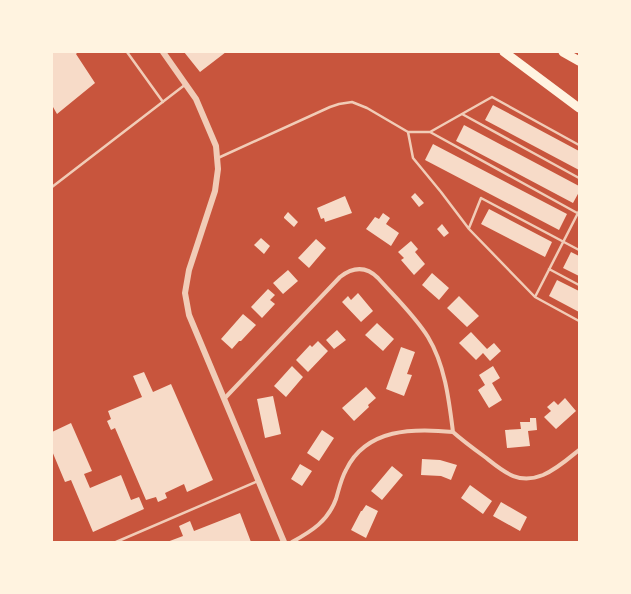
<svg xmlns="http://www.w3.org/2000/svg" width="631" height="594" font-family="'Archivo Narrow',sans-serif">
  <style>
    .building { fill: #f7dbc8 }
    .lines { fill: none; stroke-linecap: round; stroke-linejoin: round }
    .service { stroke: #f1ccb7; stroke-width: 2.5 }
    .minor { stroke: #f1ccb7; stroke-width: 4 }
    .tertiary { stroke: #f1ccb7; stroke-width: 6 }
    .motorway { stroke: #fff3e0; stroke-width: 9 }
  </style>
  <rect width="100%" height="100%" fill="#c8553d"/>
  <path class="building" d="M52,52H78L76,54L95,83L57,114L53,107L52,108Z
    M184,52H226L200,72Z
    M493,105L579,151V170L485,120Z
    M464,125L579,186V192L573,203L456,141Z
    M433,144L567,214L559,230L425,160Z
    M415,193L424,203L419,207L411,197Z
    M345,196L352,213L325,222L324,218L321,219L317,208Z
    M489,209L552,242L545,257L481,224Z
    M288,212L298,222L294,227L284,218V217Z
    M383,213L390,218L386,224L399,233L391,246L366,229L375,217L379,219Z
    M442,224L449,233L444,237L437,229Z
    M261,238L270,246L264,254L254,245Z
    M316,239L326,248L309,268L298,258Z
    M411,241L418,249L415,252L425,264L414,275L401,260L404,258L398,252Z
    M571,252L579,256V276L563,268Z
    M288,270L298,281L283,294L273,283Z
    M432,273L449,288L439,300L422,285Z
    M557,280L579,291V312L549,296Z
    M268,289L275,295L270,300L275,304L262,318L251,307Z
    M358,293L373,311L361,322L342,302L348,296L351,300Z
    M459,296L479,316L467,327L447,308Z
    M243,314L256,325L241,341H239L232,349L221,339Z
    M377,323L394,339L383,351L365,335Z
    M337,330L346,340L334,349L326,340Z
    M471,332L487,349L494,343L501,351L490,361L483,353L476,360L459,343Z
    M318,341L328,351L308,372L296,360L310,345L312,347Z
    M401,347L415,352L407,374L412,375L404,396L386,389Z
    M292,366L303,377L286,397L274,386Z
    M493,366L500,378L492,383L502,400L489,408L478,390L485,385L479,375Z
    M144,372L153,392L171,384L213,480L187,492L184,484L165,493L167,498L158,502L156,497L146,500L115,428L111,430L107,421L111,419L108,411L142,397L133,376Z
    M366,387L376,398L368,405L369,407L354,421L342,408Z
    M273,396L281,434L265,438L257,399Z
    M565,398L576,411L556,429L544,417L551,411L547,407L554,401L558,405Z
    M530,418H536L537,430L528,431L530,446L507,448L505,430L521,429L520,422H530Z
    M71,423L92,471L84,474L90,488L121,475L131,500L139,497L144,509L93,532L71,480L65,482L52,451V432Z
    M322,430L334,438L319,461L307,453Z
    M422,459L440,460L457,465L451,480L441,476L421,475Z
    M300,464L312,471L302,486L291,479Z
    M392,466L403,475L382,500L371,491Z
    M470,485L492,501L483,514L461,498Z
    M501,502L527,517L520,531L493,516Z
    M366,505L378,511L366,538L351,530L361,511H362Z
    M240,513L251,542H167L183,536L179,526L190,521L194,531Z"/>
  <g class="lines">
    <path class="service" d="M127,52L163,102
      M462,114L579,178
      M408,132H430L492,97L579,145
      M430,132L579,214
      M218,158L330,107L339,104L352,102L367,108L408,132L413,158L441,192L469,229L535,297L579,321
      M52,187L186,84
      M469,228L481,198L579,250
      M549,269L579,285
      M535,297L579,211
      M116,542L258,481"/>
    <path class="minor" d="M224,399L340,277C353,267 366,266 378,278C394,296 415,316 428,337C445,365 449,400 453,432C463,441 474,449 485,457C504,472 518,485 543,475C557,469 568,459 579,450
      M292,542C312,531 328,521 336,499C339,489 341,479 346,470C366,428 414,428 453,432"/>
    <path class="tertiary" d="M163,52L196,99L216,146L218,169L215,191L189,270L185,293L189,315L284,542"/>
    <path class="motorway" d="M504,52L579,108
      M563,52L579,61"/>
  </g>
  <rect width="631" height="594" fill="none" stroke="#fff3e0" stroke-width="106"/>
</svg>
